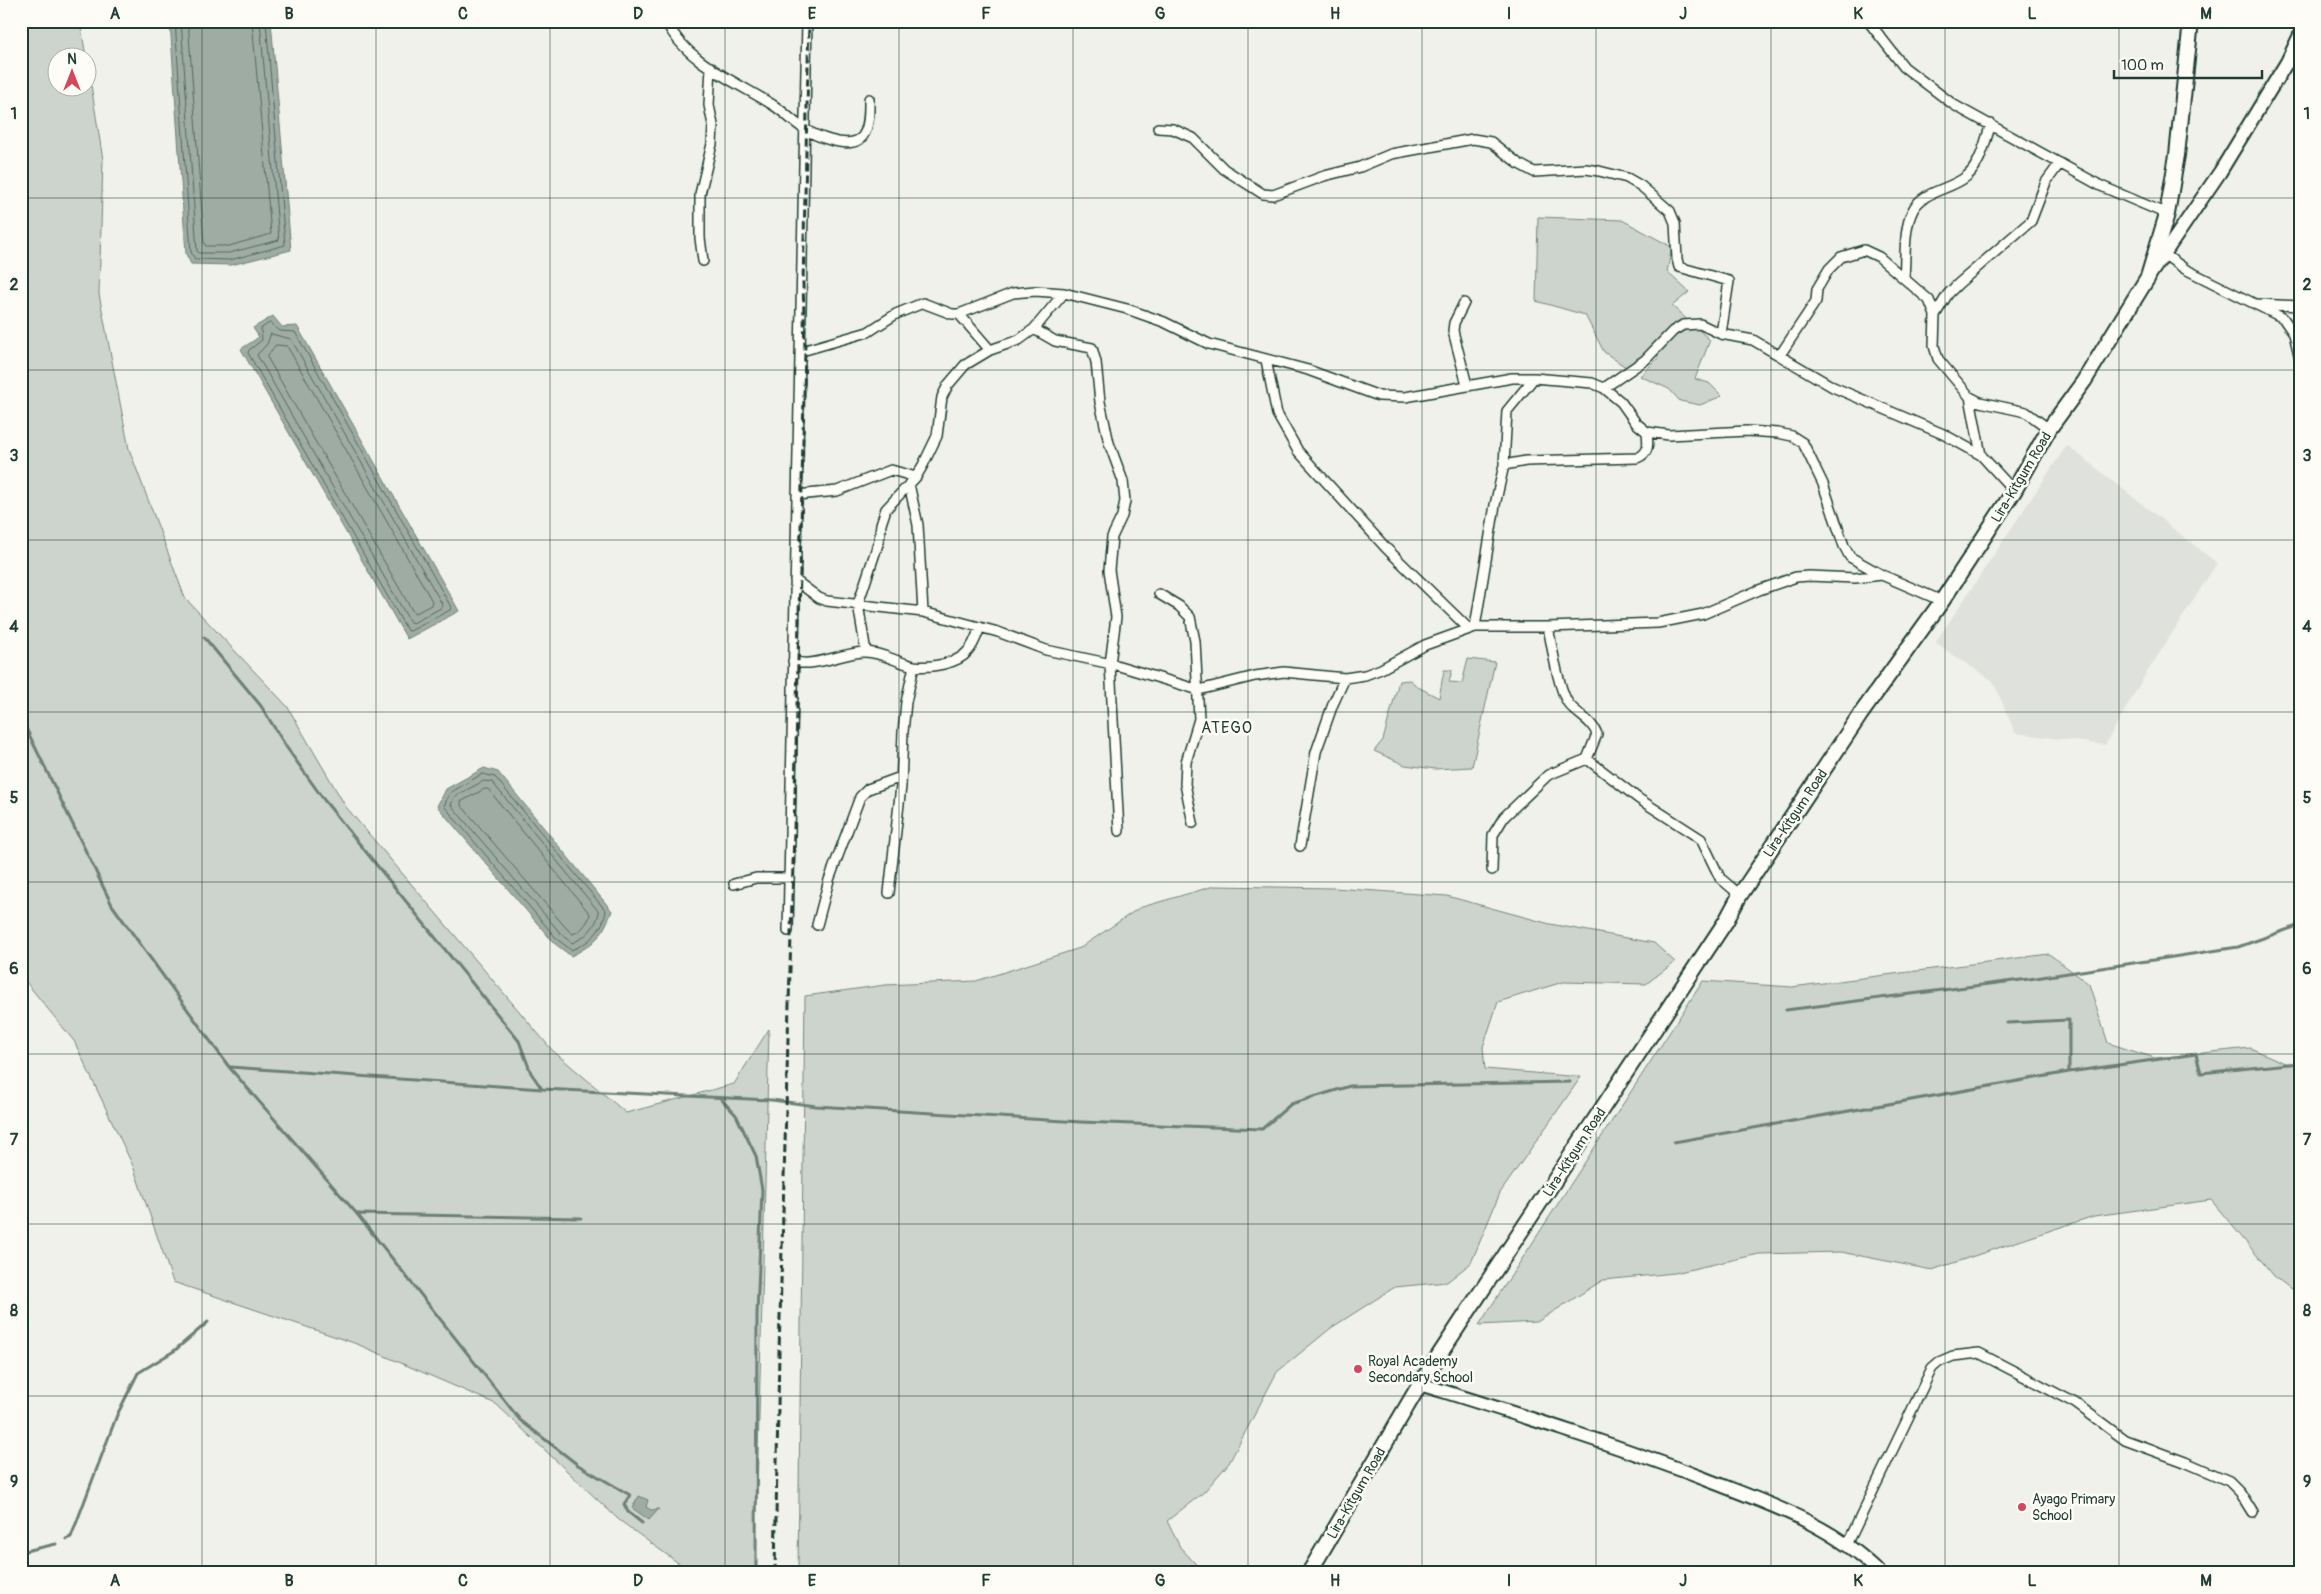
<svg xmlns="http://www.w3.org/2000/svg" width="2321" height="1594" font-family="Pangolin,sans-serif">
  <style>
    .built { fill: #dfe2dc }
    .green { fill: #cdd3cd; stroke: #768880 }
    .water { fill: #9faca4; stroke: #6c8077 }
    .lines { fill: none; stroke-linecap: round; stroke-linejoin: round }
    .shore { stroke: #526961; stroke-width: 1 }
    .stream { stroke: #6c8077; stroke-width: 3 }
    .street-casing { stroke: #1f3d34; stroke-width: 12 }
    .secondary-casing { stroke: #1f3d34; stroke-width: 16 }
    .primary-casing { stroke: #1f3d34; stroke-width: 18 }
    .street { stroke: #fdfcf7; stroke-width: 9 }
    .secondary { stroke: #fdfcf7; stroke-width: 12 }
    .primary { stroke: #fdfcf7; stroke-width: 14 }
    .rail { stroke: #1f3d34; stroke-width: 3; stroke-dasharray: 8 4; stroke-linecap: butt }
    .grid { fill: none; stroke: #1f3d34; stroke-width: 1; stroke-opacity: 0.55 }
    .poi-dot { fill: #d1495b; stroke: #fdfcf7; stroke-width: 2 }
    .labels { text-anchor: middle; stroke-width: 5; stroke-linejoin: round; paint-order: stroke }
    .street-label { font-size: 14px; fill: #1f3d34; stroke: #fdfcf7 }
    .poi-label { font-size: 14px; fill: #1f3d34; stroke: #fdfcf7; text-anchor: start }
    .quarter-label { font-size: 16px; letter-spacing: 1px; fill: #1f3d34; stroke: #fdfcf7 }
    .neatline { fill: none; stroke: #1f3d34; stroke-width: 2 }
    .grid-label { font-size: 16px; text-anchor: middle; font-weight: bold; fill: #1f3d34 }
  </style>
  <rect width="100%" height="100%" fill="#f0f1eb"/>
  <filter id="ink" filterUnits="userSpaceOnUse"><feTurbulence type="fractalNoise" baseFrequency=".02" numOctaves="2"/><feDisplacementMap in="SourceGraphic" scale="10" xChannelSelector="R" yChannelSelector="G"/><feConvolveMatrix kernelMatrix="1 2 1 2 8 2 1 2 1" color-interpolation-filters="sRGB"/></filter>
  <g filter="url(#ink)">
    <path class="built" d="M2067,445L2217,563L2141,682L2105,745L2015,733L1993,681L1935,643Z"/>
    <path class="green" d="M21,21H80L86,57L58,58V88H88V66L103,160L99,294L129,449L185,598L287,706L346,807L552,1050L626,1113L734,1084L769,1029L755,1573H692L619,1520L496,1404L357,1344L173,1282L133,1166L74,1041L21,976Z
      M1538,217L1622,220L1672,247L1667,272L1689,292L1672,306L1710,340L1695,379L1709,383L1722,396L1700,405L1680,401L1669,389L1640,376L1659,357L1650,352L1630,370L1604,352L1585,315L1536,301Z
      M1468,659L1495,662L1472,767L1435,769L1405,765L1374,751L1383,740L1399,681L1410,680L1418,687L1439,698L1444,670H1452L1449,682L1462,683Z
      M1214,886L1334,888L1447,896L1550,924L1654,943L1675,962L1646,984L1563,982L1498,1002L1483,1047L1485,1069L1581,1077L1500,1193L1471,1263L1447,1282L1395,1287L1331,1328L1277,1372L1229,1463L1204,1492L1167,1521L1180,1547L1204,1573H798L805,996L885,985L976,981L1080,948L1139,908Z
      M2049,954L2089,984L2108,1043L2155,1058L2250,1048L2285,1063H2300V1296L2274,1276L2211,1200L2094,1216L1932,1270L1841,1252L1759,1254L1675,1273L1603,1280L1537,1322L1479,1325L1703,981L1792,987Z"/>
    <path class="water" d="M170,21H271L291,250L231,265L191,264L186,254Z
      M273,316L282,327L297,326L459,611L407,639L241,349L259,337L253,328Z
      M484,768L498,772L612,911C602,936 595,944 571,956L554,943L437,806L446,789Z
      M639,1496L648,1500L646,1507L651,1510L659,1509L649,1520L632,1508Z"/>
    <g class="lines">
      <path class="shore" d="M175,21L191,252L195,259L230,260L285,245L266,21
        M181,21L197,251L199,253H229L279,240L260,21
        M188,21L204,243L206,246H229L271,234L252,21
        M270,323L280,331L295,332L451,607L450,610L410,631L407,630L248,353L249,350L262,340L261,329Z
        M271,334L291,339L442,604L441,608L413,623L410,622L257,355L267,344Z
        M276,345L287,346L432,601L431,605L416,613L413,612L267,357Z
        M483,774L495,777L606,911C603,930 589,944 571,950L557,939L444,806L450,793Z
        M484,781L492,782L599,912C597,926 585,938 572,943L562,935L451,805L454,797Z
        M485,789H488L590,914C589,922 581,931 573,934L567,929L461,805V802Z"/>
      <path class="stream" d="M204,637L261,706L287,748L324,800L519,1041L531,1073L542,1089L772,1100L816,1106L1081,1122L1262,1129L1291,1104L1350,1086L1570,1082
        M21,718L112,905L229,1067L357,1214L520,1420L578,1465L630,1495L624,1504L628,1512L642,1523
        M1786,1010L2029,979L2238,947L2300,925
        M2007,1023L2069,1020V1072L2196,1054L2201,1073L2300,1063
        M230,1067L542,1089
        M720,1098L736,1115L756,1156L762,1190L757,1315L756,1572L758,1573
        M1674,1142L2069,1072
        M358,1214L581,1218
        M66,1539L71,1537L117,1415L138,1373L174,1351L208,1322
        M21,1552L56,1544"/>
      <g class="street-casing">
        <path id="street" d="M666,21C685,62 737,82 773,105C783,111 792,121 803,128C815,136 846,149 860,139C870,131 869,110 869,99
          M1868,21L1904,67L1954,105L2101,186L2167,214
          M2287,62L2300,64
          M1158,128L1173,129L1193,138L1224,169L1263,194L1273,195L1324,176L1360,167L1391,154L1473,139L1491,142L1519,164L1534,172L1586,169L1599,171L1627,178L1641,186L1670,211L1675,223L1677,259L1679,267L1729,281L1721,334
          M2165,255L2185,269L2283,318L2294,334L2300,359
          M703,261L700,238V194L712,144L713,125L709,105L711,67
          M1904,278C1906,257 1903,229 1913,210C1923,190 1951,190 1967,176C1981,164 1985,141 1991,124
          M1464,303L1454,323L1453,331L1467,385
          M2256,304L2300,306
          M959,314L990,350
          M1935,315L1948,294L1958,284L2031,221L2046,182L2060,163
          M1034,329L1055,341L1092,348L1096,362L1100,402L1109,443L1123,481L1125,501L1122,516L1112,537L1109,570L1116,617L1110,664L1119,831
          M800,349L805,350L868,332L896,314L923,303L952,314H959L1013,293L1035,291L1064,293L1127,309L1164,322L1209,344L1308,370L1379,396L1405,397L1512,378H1534L1592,383L1604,388L1621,402L1636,423L1647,432L1669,435L1747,431L1778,433L1792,436L1803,443L1808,453L1823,484L1844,546L1850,557L1882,575L1942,601
          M1780,355L1816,301L1817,289L1829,269L1841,257L1864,250L1879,257L1929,300L1935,315L1934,346L1938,359L1970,397L1981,455
          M1266,360L1277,414L1298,451L1386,548L1469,629
          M1604,388L1645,360L1673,331L1683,325L1700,324L1721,334L1753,340L1833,387L1943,434L1981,455L2014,491
          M1970,397L1980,402L2026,412L2049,429
          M1504,465L1507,411L1534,378
          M909,484L918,525L923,612L998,632L1046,650L1116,665L1199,690L1255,676L1284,672L1345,678L1365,675L1381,669L1425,645L1475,627H1548L1658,623L1703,614L1759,590L1796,577L1809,576L1855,578L1882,575
          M797,495L837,491L891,470L916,477
          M795,580L819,598L827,601L923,612
          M1159,594L1179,606L1190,617L1195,641L1199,719L1186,762L1185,784L1193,823
          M1475,627L1495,505L1504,465L1526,461L1637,458C1650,453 1648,444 1647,432
          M866,652L858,604L879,541L881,524L886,509L916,477L923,465L937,436L942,397L948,385L965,365L990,350L1019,340L1034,329L1064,293
          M793,661C812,669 844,652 865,652C882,652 898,663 914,666C930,668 958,664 968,651C974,645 977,635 980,627
          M1587,759L1639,799L1701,839L1720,878L1740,895
          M1300,846L1316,752L1333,704L1345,678
          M1492,870L1493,835L1504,817L1548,775L1587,759L1597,734C1592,720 1577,715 1568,703C1558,688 1552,646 1548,627
          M734,884L756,878H789
          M889,893L901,786L903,732L906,702L914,666
          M817,925L829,880L860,797L868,789L901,777
          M788,931L807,21
          M1847,1545L1932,1368L1939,1362L1953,1356L1979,1353L2075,1403L2125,1440L2185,1462L2229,1481L2240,1492L2253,1513
          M1314,1566L1325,1573"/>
      </g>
      <g class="secondary-casing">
        <path id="secondary" d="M2149,276L2220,172L2287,62L2300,35
          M1420,1384C1516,1414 1611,1443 1705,1479C1767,1503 1832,1524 1880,1573"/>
      </g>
      <g class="primary-casing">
        <path id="primary" d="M1309,1573L1420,1384L1726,921L1740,895L1860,715L1942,601L2014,491L2049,429L2084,381L2148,277L2167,214L2177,155L2191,21"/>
      </g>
      <use href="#street" class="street"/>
      <use href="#secondary" class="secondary"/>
      <use href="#primary" class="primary"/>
      <path class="rail" d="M775,1573L779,1352L795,795L805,350L803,283L809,21"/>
    </g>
  </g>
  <path class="grid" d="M202,21V1573M376,21V1573M550,21V1573M725,21V1573M899,21V1573M1073,21V1573M1248,21V1573M1422,21V1573M1596,21V1573M1771,21V1573M1945,21V1573M2119,21V1573M21,198H2300M21,370H2300M21,540H2300M21,712H2300M21,882H2300M21,1054H2300M21,1224H2300M21,1396H2300"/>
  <g class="poi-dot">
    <circle cx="1358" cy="1369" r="5"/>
    <circle cx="2022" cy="1507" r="5"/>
  </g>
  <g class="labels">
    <g class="street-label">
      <text transform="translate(2021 477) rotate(-59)" y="5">Lira-Kitgum Road</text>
      <text transform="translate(1795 813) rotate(-56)" y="5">Lira-Kitgum Road</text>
      <text transform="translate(1574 1152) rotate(-57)" y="5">Lira-Kitgum Road</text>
      <text transform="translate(1356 1493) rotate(-60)" y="5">Lira-Kitgum Road</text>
    </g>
    <g class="poi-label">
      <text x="1368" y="1366">Royal Academy<tspan x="1368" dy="16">Secondary School</tspan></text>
      <text x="2032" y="1504">Ayago Primary<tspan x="2032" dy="16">School</tspan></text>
    </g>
    <g class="quarter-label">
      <text x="1227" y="733">ATEGO</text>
    </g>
  </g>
  <rect width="2321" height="1594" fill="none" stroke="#fdfcf7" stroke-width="55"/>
  <g transform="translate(72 72)"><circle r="24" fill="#fdfcf7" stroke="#a4b0a9"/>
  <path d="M0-4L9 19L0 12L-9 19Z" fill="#d1495b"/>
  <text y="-8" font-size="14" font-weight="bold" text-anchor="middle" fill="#1f3d34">N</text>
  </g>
  <path d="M2114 70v8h148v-8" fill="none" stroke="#1f3d34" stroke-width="2.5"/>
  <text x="2121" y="70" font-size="15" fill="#1f3d34" stroke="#fdfcf7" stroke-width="4" paint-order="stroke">100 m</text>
  <rect x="28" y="28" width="2266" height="1538" class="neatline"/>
  <g class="grid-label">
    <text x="115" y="19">A</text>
    <text x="289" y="19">B</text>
    <text x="463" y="19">C</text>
    <text x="638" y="19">D</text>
    <text x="812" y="19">E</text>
    <text x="986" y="19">F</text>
    <text x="1160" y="19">G</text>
    <text x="1335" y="19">H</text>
    <text x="1509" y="19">I</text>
    <text x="1683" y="19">J</text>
    <text x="1858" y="19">K</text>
    <text x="2032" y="19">L</text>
    <text x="2206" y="19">M</text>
    <text x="14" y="119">1</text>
    <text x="2307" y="119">1</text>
    <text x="14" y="290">2</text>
    <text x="2307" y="290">2</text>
    <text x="14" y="461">3</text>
    <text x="2307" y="461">3</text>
    <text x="14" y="632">4</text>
    <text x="2307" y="632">4</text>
    <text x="14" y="803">5</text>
    <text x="2307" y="803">5</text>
    <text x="14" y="974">6</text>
    <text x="2307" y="974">6</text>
    <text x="14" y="1145">7</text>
    <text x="2307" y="1145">7</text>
    <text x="14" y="1316">8</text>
    <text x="2307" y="1316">8</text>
    <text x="14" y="1487">9</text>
    <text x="2307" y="1487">9</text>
    <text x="115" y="1586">A</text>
    <text x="289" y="1586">B</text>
    <text x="463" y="1586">C</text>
    <text x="638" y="1586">D</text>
    <text x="812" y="1586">E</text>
    <text x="986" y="1586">F</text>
    <text x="1160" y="1586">G</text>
    <text x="1335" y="1586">H</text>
    <text x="1509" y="1586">I</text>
    <text x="1683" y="1586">J</text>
    <text x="1858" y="1586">K</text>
    <text x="2032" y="1586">L</text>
    <text x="2206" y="1586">M</text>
  </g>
</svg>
